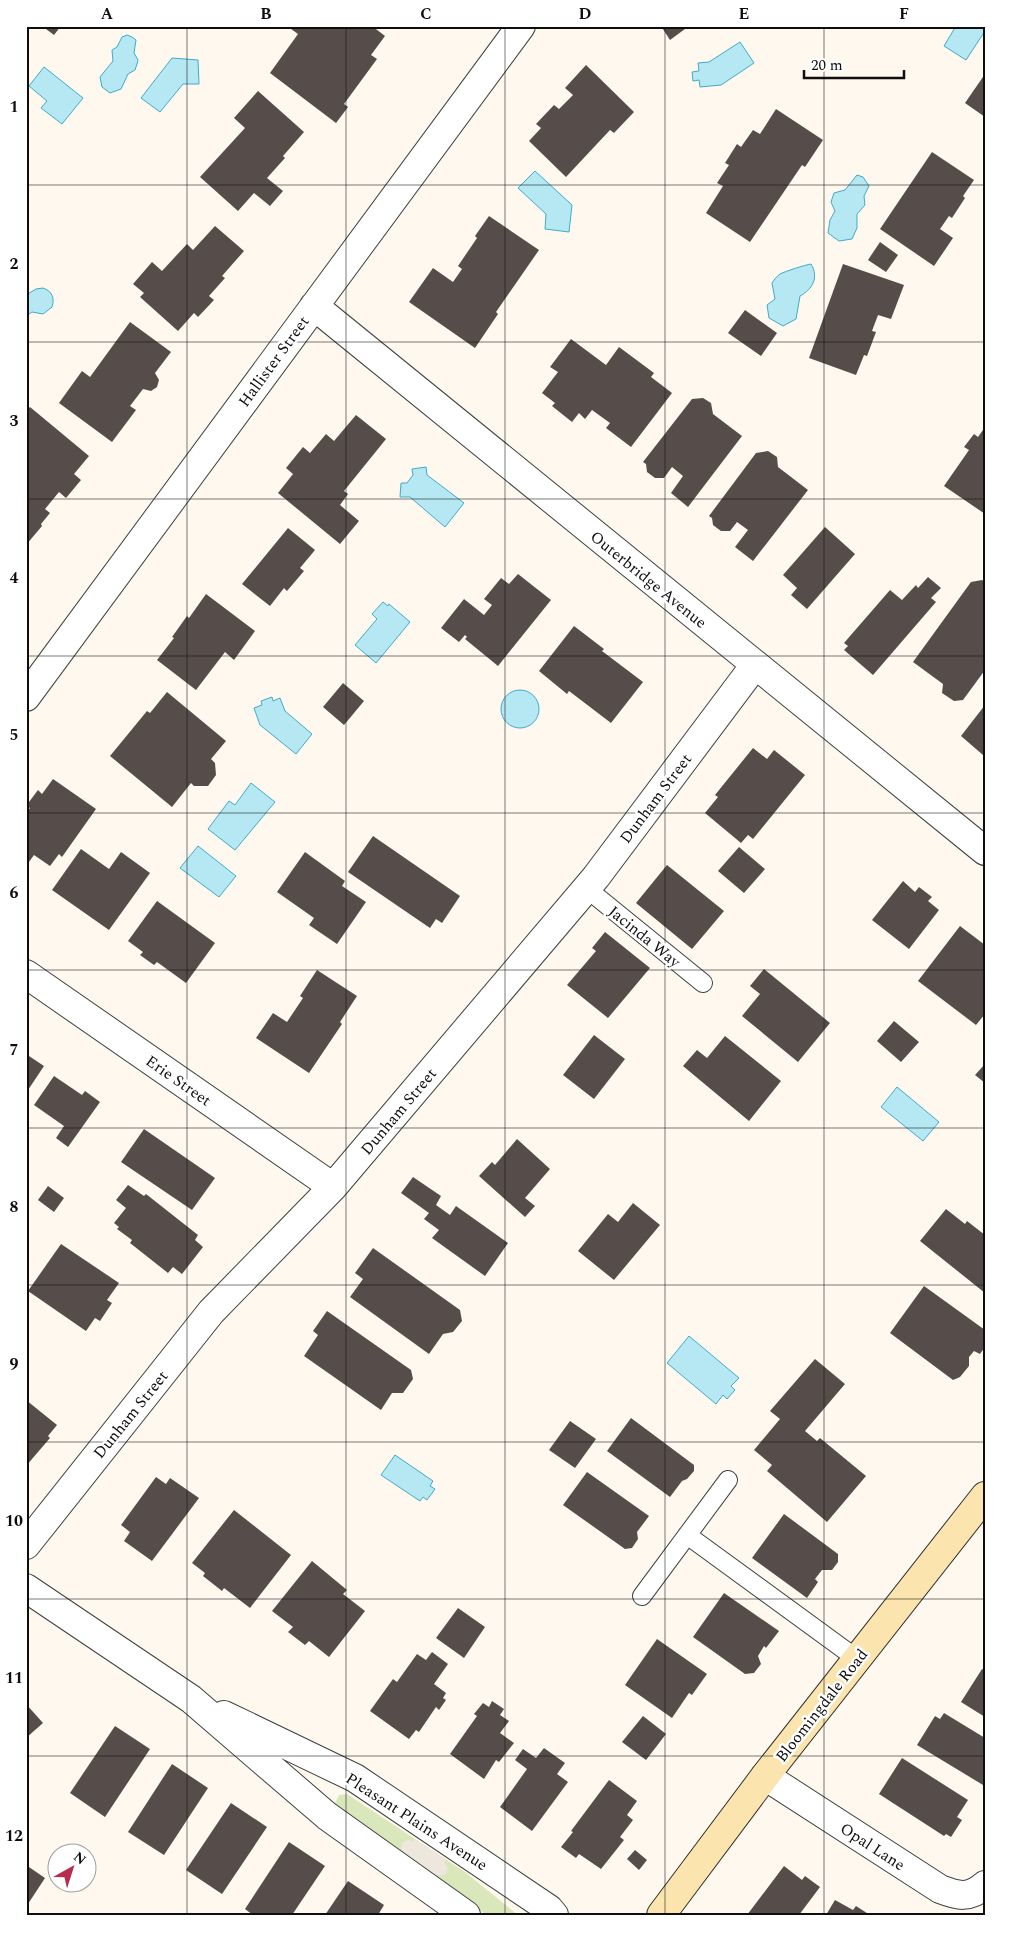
<svg xmlns="http://www.w3.org/2000/svg" width="1011" height="1941" font-family="Spectral,serif">
  <style>
    .green { fill: #dae7ba }
    .plaza { fill: #eee7de }
    .water { fill: #b6e8f3; stroke: #40abc7 }
    .building { fill: #564d4b }
    .lines { fill: none; stroke-linecap: round; stroke-linejoin: round }
    .lane-casing { stroke: #414141; stroke-width: 20 }
    .street-casing { stroke: #414141; stroke-width: 30 }
    .secondary-casing { stroke: #303030; stroke-width: 30 }
    .lane { stroke: #fff; stroke-width: 18 }
    .street { stroke: #fff; stroke-width: 28 }
    .secondary { stroke: #fbe4ad; stroke-width: 28 }
    .grid { fill: none; stroke: #0e0e0e; stroke-width: 1; stroke-opacity: 0.55 }
    .labels { text-anchor: middle; stroke-width: 5; stroke-linejoin: round; paint-order: stroke }
    .street-label { font-size: 16px; fill: #0e0e0e; stroke: #fff }
    .neatline { fill: none; stroke: #0e0e0e; stroke-width: 2 }
    .grid-label { font-size: 16px; text-anchor: middle; font-weight: bold; fill: #0e0e0e }
  </style>
  <rect width="100%" height="100%" fill="#fef8ef"/>
  <path class="green" d="M347,1794L465,1872L518,1915H487L340,1815L334,1805L339,1795Z"/>
  <path class="plaza" d="M414,1839L446,1859L444,1862L448,1869L446,1874L441,1876L436,1874L433,1879L402,1857L404,1854L401,1848L402,1843L408,1840L413,1841Z"/>
  <path class="water" d="M956,26H985V31L966,60L944,46Z
    M127,35L132,37L136,40L134,53L138,60L137,64L135,70L128,74L121,89L110,93L102,87L100,77L113,61L112,50L117,47L122,37Z
    M740,42L754,63L721,85L700,87L699,80L693,81L692,72L699,71L698,63L709,62Z
    M172,58L198,60L199,84H183L160,112L141,98Z
    M44,67L83,98L62,124L41,108L47,101L29,86Z
    M535,171L572,205L569,232L545,229L546,214L518,188Z
    M857,175L863,177L869,186L864,196L865,205L857,214V228L852,239L839,241L828,233L830,220L835,211L831,202L834,193L845,190Z
    M811,264C819,277 813,289 800,296L796,319L783,326L769,318L767,305L775,299L772,283C774,280 777,276 780,274C786,271 805,265 811,264Z
    M43,288C52,291 55,298 52,307L43,314L32,312L26,316V295L36,289Z
    M426,467L427,475L464,503L445,527L410,497H400L401,483H407L413,475L412,469Z
    M383,602L388,606L389,604L410,622L376,663L355,645L377,619L372,614Z
    M501 709a19 19 0 1 1 38 0a19 19 0 1 1-38 0Z
    M272,697L273,701L280,698L285,711L312,734L296,754L260,725L254,708L262,705L261,701Z
    M251,783L275,802L235,850L208,829L229,801L235,805Z
    M198,846L236,876L219,897L180,868Z
    M897,1087L939,1122L923,1141L881,1107Z
    M689,1336L739,1378L731,1386L735,1390L727,1399L723,1395L716,1404L667,1363Z
    M395,1455L433,1481L430,1486L435,1489L427,1500L423,1497L420,1501L381,1475Z"/>
  <path class="building" d="M42,26H61L54,35Z
    M287,26H372L385,36L371,55L377,59L344,104L348,107L336,123L270,73L298,34Z
    M661,26H689L670,40Z
    M586,65L634,112L614,133L610,130L566,177L529,141L541,128L536,124L554,105L559,109L573,95L565,88Z
    M985,74V117L965,103Z
    M258,91L304,132L283,156L285,158L267,178L283,191L270,206L254,193L238,211L200,177L245,128L234,118Z
    M776,109L823,140L805,167L802,165L750,242L706,213L723,186L717,183L729,165L725,163L737,144L741,147L753,130L760,134Z
    M932,152L974,180L963,196L965,198L952,218L949,216L940,229L953,238L934,266L880,229Z
    M489,216L539,250L496,312L498,314L475,348L409,302L433,268L453,282L462,269L458,266L477,238L475,236Z
    M215,226L244,251L222,276L225,278L209,296L214,300L198,317L194,313L178,331L140,297L144,293L133,284L152,262L162,271L187,244L193,250Z
    M880,242L898,255L886,272L868,260Z
    M843,264L904,285L891,319L878,315L872,331L876,332L867,356L864,355L856,375L809,358Z
    M745,310L777,333L761,356L728,333Z
    M130,322L171,352L155,373L159,380L157,387L151,391L143,389L130,406L136,410L112,442L59,403L82,371L90,377Z
    M571,339L606,365L619,347L654,373L651,377L672,393L631,447L606,428L610,423L592,410L585,419L579,413L572,422L552,406L555,403L542,393L558,372L550,367Z
    M703,398L711,403L713,414L742,436L688,507L671,493L683,476L672,467L664,478H655L647,472L646,464L643,462L692,399Z
    M30,407L89,456L74,474L81,480L66,498L59,492L45,509L50,513L41,524L42,526L26,545V411Z
    M356,415L386,439L344,491L348,494L340,505L359,521L340,544L278,493L293,474L286,468L303,447L310,453L326,434L334,441Z
    M985,427V514L944,486L969,450L964,447L974,434L978,437Z
    M768,451L777,457L778,467L808,490L753,561L735,547L748,530L737,522L730,531H721L713,525L712,518L709,516L756,453Z
    M825,527L855,554L807,609L791,595L797,588L783,575Z
    M288,528L315,550L300,568L304,571L287,591L284,588L270,606L242,584Z
    M518,574L551,600L498,666L465,639L467,637L465,635L459,642L441,628L464,599L484,615L492,605L484,599L501,578L509,584Z
    M928,577L941,588L931,598L936,602L873,675L844,650L848,646L844,643L890,590L902,600L916,585L918,588Z
    M982,580L985,582V670L963,700L954,701L942,693L943,684L913,662L971,582Z
    M206,594L255,631L234,660L225,652L196,690L157,660L174,638L172,637L187,616L189,618Z
    M574,626L604,649L602,651L643,682L611,723L569,691L567,694L539,671Z
    M343,683L364,701L344,725L323,707Z
    M167,692L226,741L211,759L215,763L216,775L208,786H194L191,783L172,807L110,756L147,711L150,713Z
    M985,705V753L983,755L961,736Z
    M753,748L767,759L774,750L805,775L753,839L748,835L741,843L705,813L718,797L715,795Z
    M53,779L96,809L62,857L59,854L50,866L34,855L26,866V813L30,808L26,806L38,790L42,794Z
    M373,836L460,896L442,923L436,919L430,928L348,872Z
    M739,847L765,869L744,893L718,871Z
    M81,849L109,869L121,852L150,873L109,930L52,890Z
    M305,852L345,881L342,886L366,902L337,944L309,925L314,918L277,892Z
    M667,865L724,911L692,949L636,903Z
    M903,881L915,892L919,887L932,897L928,901L939,910L909,949L872,920Z
    M157,901L215,943L186,983L157,962L154,965L140,955L143,952L128,941Z
    M960,926L985,945V1014L976,1025L918,981Z
    M605,932L650,968L608,1018L567,985L596,951L592,948Z
    M764,969L830,1023L798,1062L742,1016L760,994L750,986Z
    M317,970L357,996L340,1022L342,1024L309,1073L256,1038L273,1013L287,1022L303,998L300,996Z
    M894,1021L919,1042L901,1062L877,1041Z
    M594,1035L625,1059L594,1099L563,1075Z
    M725,1036L781,1081L749,1121L683,1066L697,1050L707,1058Z
    M26,1054L44,1066L26,1093Z
    M985,1064V1083L975,1075Z
    M54,1076L82,1095L85,1091L100,1102L68,1147L56,1138L64,1126L34,1105Z
    M144,1129L215,1178L192,1210L121,1162Z
    M517,1139L550,1169L525,1198L535,1206L525,1217L479,1176L492,1162L495,1165Z
    M413,1177L441,1196L436,1205L450,1215L456,1206L508,1243L485,1276L432,1238L439,1230L424,1219L429,1213L401,1193Z
    M128,1185L144,1196L146,1194L198,1235L195,1240L203,1247L182,1274L173,1267L168,1273L130,1243L132,1240L117,1229L119,1227L114,1223L126,1208L116,1200Z
    M48,1186L64,1198L54,1212L38,1200Z
    M633,1203L660,1225L614,1280L578,1251L608,1214L618,1222Z
    M946,1209L965,1224L967,1221L985,1235V1293L920,1241Z
    M61,1244L119,1283L107,1300L112,1303L100,1321L95,1318L86,1331L28,1291Z
    M373,1248L460,1310L462,1321L453,1332L443,1334L429,1354L350,1297L363,1279L355,1273Z
    M924,1286L985,1330V1347L980,1354L974,1351L969,1357V1366L960,1377L953,1380L890,1333Z
    M327,1311L411,1370L413,1379L403,1393H392L381,1410L304,1356L318,1335L313,1331Z
    M815,1359L845,1384L805,1431L817,1441L820,1438L866,1476L827,1522L767,1471L772,1465L754,1450L780,1419L770,1411Z
    M26,1400L57,1425L48,1436L50,1438L26,1466Z
    M631,1418L694,1465V1471L687,1479L682,1481L670,1497L607,1451Z
    M570,1421L596,1439L575,1468L549,1450Z
    M587,1472L649,1516L637,1532L638,1539L632,1548L625,1549L563,1505Z
    M156,1477L166,1484L170,1478L199,1498L152,1561L124,1541L130,1532L121,1525Z
    M234,1510L291,1555L250,1608L224,1588L222,1591L203,1576L205,1573L192,1563Z
    M784,1514L838,1554V1562L832,1570H822L815,1579L818,1582L807,1598L752,1558Z
    M312,1561L347,1590L343,1594L365,1611L329,1657L309,1641L305,1645L288,1632L293,1627L272,1611Z
    M724,1593L779,1631L766,1648L764,1646L758,1656L761,1664L754,1673L745,1674L693,1637Z
    M458,1608L485,1627L464,1658L436,1638Z
    M657,1639L707,1674L692,1695L689,1693L672,1718L625,1685Z
    M432,1652L448,1664L434,1684L446,1693L443,1698L446,1700L439,1710L436,1707L419,1732L416,1730L409,1739L370,1711L393,1679L397,1682L417,1654L426,1660Z
    M982,1669L985,1670V1717L961,1702Z
    M492,1701L504,1709L500,1715L509,1721L500,1733L514,1743L499,1762L496,1760L484,1779L450,1754L477,1716L474,1714L483,1703L489,1707Z
    M26,1704L43,1723L26,1738Z
    M944,1713L985,1738V1782L983,1785L917,1745L935,1716L940,1719Z
    M643,1716L666,1734L646,1760L622,1742Z
    M115,1726L150,1749L105,1817L70,1793Z
    M544,1748L565,1763L557,1774L568,1782L532,1831L500,1807L527,1769L515,1760L523,1749L536,1758Z
    M902,1758L968,1800L957,1817L962,1820L951,1837L946,1834L944,1836L879,1794Z
    M172,1764L208,1788L164,1855L128,1832Z
    M609,1780L637,1801L627,1815L633,1820L620,1837L624,1840L601,1869L579,1854L576,1858L561,1847L573,1832L571,1831Z
    M231,1803L267,1827L222,1894L186,1870Z
    M289,1842L325,1866L292,1915H253L245,1909Z
    M635,1850L647,1860L639,1870L627,1859Z
    M26,1865L45,1878L26,1907Z
    M784,1866L802,1880L805,1876L820,1887L799,1915H747Z
    M348,1881L384,1905L378,1915H325Z
    M835,1900L853,1910L856,1906L870,1915H826Z"/>
  <g class="lines">
    <g class="lane-casing">
      <path id="lane" d="M586,888L703,983
        M687,1535L857,1659
        M642,1596L728,1480"/>
    </g>
    <g class="street-casing">
      <path id="street" d="M314,306L985,851
        M26,697L521,26
        M26,974L333,1187
        M26,1545L211,1312L333,1187L596,877L755,665
        M26,1588L191,1699L327,1816L466,1915
        M224,1715L355,1778L549,1909L554,1915
        M765,1776L940,1889C958,1896 969,1899 985,1885"/>
    </g>
    <g class="secondary-casing">
      <path id="secondary" d="M661,1915L765,1776L985,1496"/>
    </g>
    <use href="#lane" class="lane"/>
    <use href="#street" class="street"/>
    <use href="#secondary" class="secondary"/>
  </g>
  <path class="grid" d="M187,26V1915M346,26V1915M505,26V1915M665,26V1915M824,26V1915M26,185H985M26,342H985M26,499H985M26,656H985M26,813H985M26,970H985M26,1128H985M26,1285H985M26,1442H985M26,1599H985M26,1756H985"/>
  <g class="labels">
    <g class="street-label">
      <text transform="translate(273 361) rotate(-54)" y="6">Hallister Street</text>
      <text transform="translate(649 579) rotate(39)" y="6">Outerbridge Avenue</text>
      <text transform="translate(655 798) rotate(-53)" y="6">Dunham Street</text>
      <text transform="translate(645 936) rotate(39)" y="6">Jacinda Way</text>
      <text transform="translate(179 1080) rotate(35)" y="6">Erie Street</text>
      <text transform="translate(398 1111) rotate(-50)" y="6">Dunham Street</text>
      <text transform="translate(130 1414) rotate(-51)" y="6">Dunham Street</text>
      <text transform="translate(821 1705) rotate(-52)" y="6">Bloomingdale Road</text>
      <text transform="translate(417 1821) rotate(33)" y="6">Pleasant Plains Avenue</text>
      <text transform="translate(873 1846) rotate(33)" y="6">Opal Lane</text>
    </g>
  </g>
  <rect width="1011" height="1941" fill="none" stroke="#ffffff" stroke-width="55"/>
  <g transform="translate(72 1868) rotate(39)"><circle r="24" fill="#ffffff" stroke="#9f9f9f"/>
  <path d="M0-4L9 19L0 12L-9 19Z" fill="#b82c4d"/>
  <text y="-8" font-size="14" font-weight="bold" text-anchor="middle" fill="#0e0e0e">N</text>
  </g>
  <path d="M804 70v8h100v-8" fill="none" stroke="#0e0e0e" stroke-width="2.5"/>
  <text x="811" y="70" font-size="15" fill="#0e0e0e" stroke="#ffffff" stroke-width="4" paint-order="stroke">20 m</text>
  <rect x="28" y="28" width="956" height="1886" class="neatline"/>
  <g class="grid-label">
    <text x="107" y="19">A</text>
    <text x="266" y="19">B</text>
    <text x="426" y="19">C</text>
    <text x="585" y="19">D</text>
    <text x="744" y="19">E</text>
    <text x="904" y="19">F</text>
    <text x="14" y="112">1</text>
    <text x="14" y="269">2</text>
    <text x="14" y="426">3</text>
    <text x="14" y="583">4</text>
    <text x="14" y="740">5</text>
    <text x="14" y="898">6</text>
    <text x="14" y="1055">7</text>
    <text x="14" y="1212">8</text>
    <text x="14" y="1369">9</text>
    <text x="14" y="1526">10</text>
    <text x="14" y="1683">11</text>
    <text x="14" y="1841">12</text>
  </g>
</svg>
